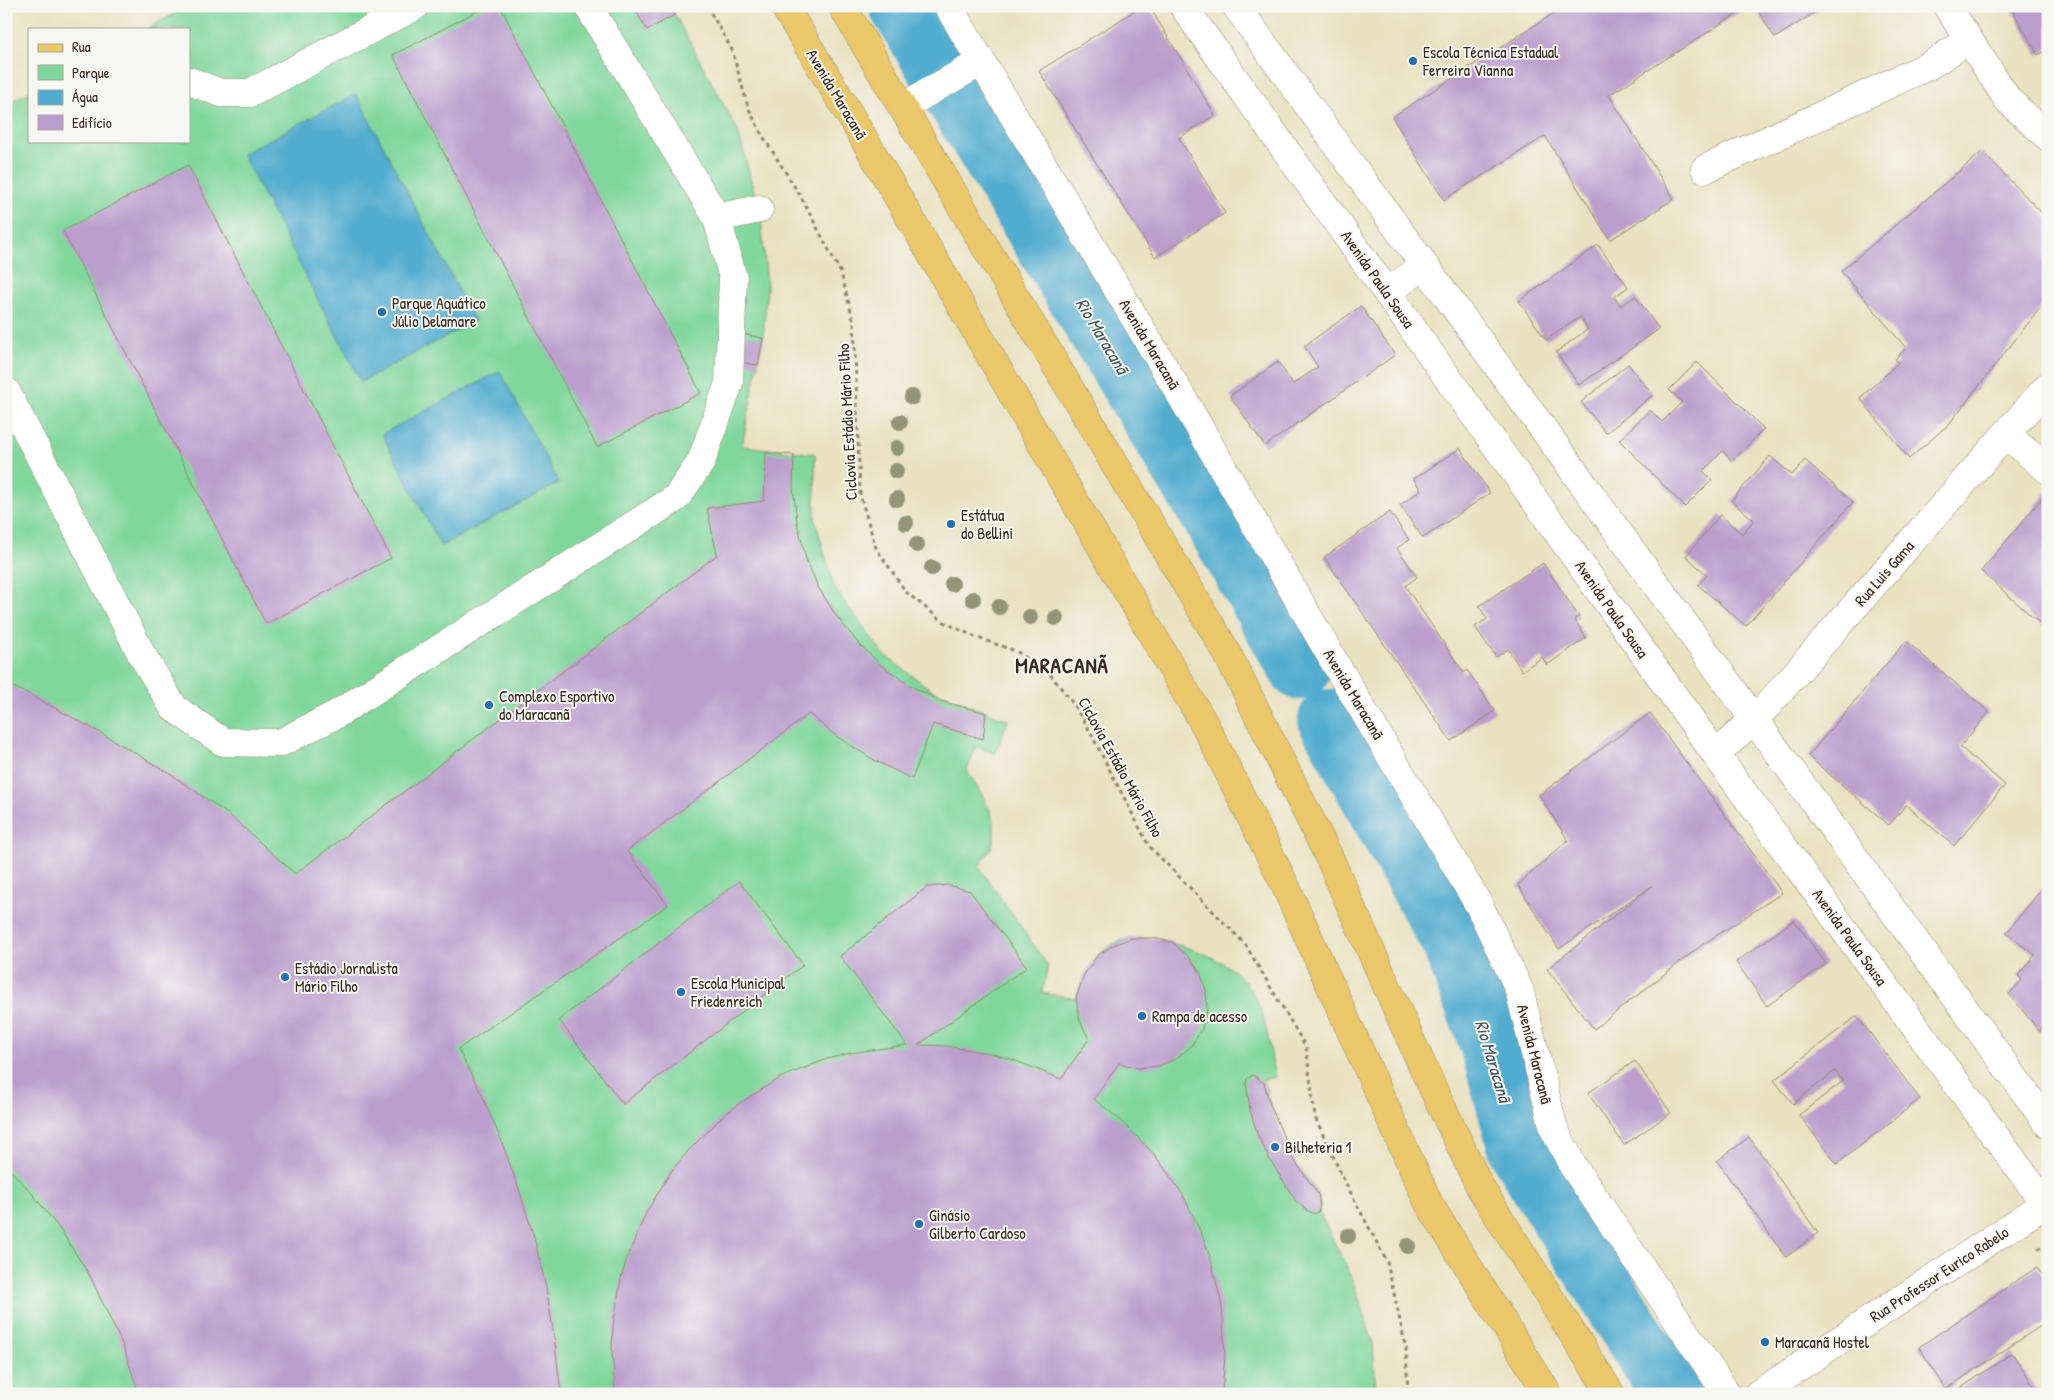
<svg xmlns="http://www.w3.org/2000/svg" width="2054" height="1400" font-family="'Patrick Hand',sans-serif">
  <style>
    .green { fill: #80d79b; stroke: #5e805c }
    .water { fill: #51accf; stroke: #466b76 }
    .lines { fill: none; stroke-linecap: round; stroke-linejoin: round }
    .river { stroke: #51accf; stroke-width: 62 }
    .building { fill: #bb9ecd }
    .minor-casing { stroke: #92866f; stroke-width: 29 }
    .major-casing { stroke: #92866f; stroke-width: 29 }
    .path { stroke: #92866f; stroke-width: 3; stroke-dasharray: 4 4; stroke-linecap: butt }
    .minor { stroke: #fff; stroke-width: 28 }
    .major { stroke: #eac769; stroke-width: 28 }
    .tree { fill: #939478 }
    .poi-dot { fill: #1f6fb2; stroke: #f6f6f2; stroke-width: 2 }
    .labels { text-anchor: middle; stroke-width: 4; stroke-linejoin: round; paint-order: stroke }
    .poi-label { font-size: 16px; fill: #3b2a1e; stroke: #f6f6f2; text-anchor: start }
    .street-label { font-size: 16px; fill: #3b2a1e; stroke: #f6f6f2 }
    .water-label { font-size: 18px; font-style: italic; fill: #43585c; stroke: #f6f6f2 }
    .district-label { font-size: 21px; font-weight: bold; letter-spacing: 1px; fill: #3b2a1e; stroke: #f6f6f2 }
  </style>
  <rect width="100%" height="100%" fill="#f6f6f2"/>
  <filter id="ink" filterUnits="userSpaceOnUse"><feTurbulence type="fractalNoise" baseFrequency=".02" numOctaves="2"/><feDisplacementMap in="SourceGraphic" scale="10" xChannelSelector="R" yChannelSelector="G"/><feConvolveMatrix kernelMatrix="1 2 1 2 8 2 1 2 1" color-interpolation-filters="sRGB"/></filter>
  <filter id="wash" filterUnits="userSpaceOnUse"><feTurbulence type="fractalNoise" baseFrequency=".0096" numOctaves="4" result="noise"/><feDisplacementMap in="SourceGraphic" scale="20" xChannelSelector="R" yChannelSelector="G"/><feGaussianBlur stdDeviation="1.12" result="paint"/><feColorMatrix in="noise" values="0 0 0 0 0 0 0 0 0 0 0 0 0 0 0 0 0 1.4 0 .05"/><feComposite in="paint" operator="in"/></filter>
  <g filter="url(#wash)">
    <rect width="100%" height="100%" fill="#eae1c0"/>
    <path class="green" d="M189,6H670L738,131L761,218L767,287L763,338L742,446L815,454V520L834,587L883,654L933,691L1008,720L995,754L976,746L967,771C980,793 1002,819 992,846C989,853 983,860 979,867L1048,966L1042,993L1076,998C1097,936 1129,928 1188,948C1211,955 1234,967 1248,986C1267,1012 1269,1047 1275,1077L1261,1080C1268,1086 1267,1097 1270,1105C1276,1122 1283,1139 1291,1156C1300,1174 1325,1190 1319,1212L1351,1275L1373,1343L1376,1394H6V104L29,92V141H189V29H147Z"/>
    <path class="water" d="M356,94L475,321L361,382L242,154Z
      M500,371L559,483L441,546L382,434Z"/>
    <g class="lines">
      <path class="river" d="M900,6L1215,521L1300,669
        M1329,720L1453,944L1490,1043L1520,1151L1671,1394"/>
    </g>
    <g id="blocks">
      <path class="building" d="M487,6H500L701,393L597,447L393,55Z
        M633,6H670L675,15L647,30Z
        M1142,6H1149L1215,115L1179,138L1225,213L1155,257L1039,71Z
        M1565,6H1749L1609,95L1674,199L1610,240L1545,136L1444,200L1392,117Z
        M1755,6H1825L1775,38Z
        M2015,6H2048V49L2038,55L2011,8Z
        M1982,152L2048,219V298L1949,424L1909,459L1860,398L1898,363L1895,359L1906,348L1841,271Z
        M188,165L391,558L266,624L63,231Z
        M1598,245L1628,287L1614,297L1621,306L1635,296L1659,329L1579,385L1556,352L1588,329L1580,317L1546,340L1519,301Z
        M1361,306L1395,355L1265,446L1230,396L1278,362L1293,384L1318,367L1304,346Z
        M741,334L763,338L758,365L736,362Z
        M1697,362L1764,429L1732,461L1723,451L1703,471L1712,480L1685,507L1619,440L1650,410L1662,422L1682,402L1669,390Z
        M1628,364L1653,395L1606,433L1581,402Z
        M1460,448L1490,493L1423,538L1400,505L1421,490L1414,479Z
        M766,453L794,455L793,487L797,522L806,559L818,587L835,614L857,642L881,665L911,686L941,701L986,713L983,739L933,724L912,779L874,760L836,736L809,714L627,851L668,905L458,1049L481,1093L501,1140L519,1189L534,1237L546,1287L554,1336L561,1394H139L123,1346L90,1276L62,1232L30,1191L6,1166V684L29,694L101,733L169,773L232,817L295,874L717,555L707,508L764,501Z
        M1770,456L1792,475L1805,460L1853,502L1746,626L1698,585L1707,575L1686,556L1720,515L1742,534L1754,520L1731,501Z
        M2048,491V624L2044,627L1981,571Z
        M1390,512L1409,540L1397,548L1417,577L1405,586L1464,673L1467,670L1495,711L1451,741L1324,557Z
        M1543,563L1579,617L1574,619L1586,638L1547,665L1542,657L1522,671L1508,649L1496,657L1475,627L1487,619L1479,606Z
        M1906,641L1989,712L1960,747L2005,785L1954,846L1906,805L1889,825L1808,756Z
        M1650,713L1782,893L1702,945L1594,1029L1547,969L1652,886L1559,949L1518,885L1568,840L1539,795Z
        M739,881L803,965L623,1104L559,1020Z
        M2048,881V1000L2044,1006L2048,1011V1014L2040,1032L2009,994L2022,980L2018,975L2035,955L2006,933Z
        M948,885L970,891L1027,967L918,1045L946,1046L994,1054L1016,1061L1061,1079L1089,1039L1080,1021L1076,998L1084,975L1097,956L1113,945L1132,938H1153L1172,942L1188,956L1200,972L1206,990L1207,1010L1202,1029L1191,1046L1176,1059L1158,1066L1138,1068L1119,1063L1094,1099L1120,1120L1154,1154L1182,1193L1203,1237L1211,1260L1222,1306L1225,1355L1222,1394H615L612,1350L613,1326L621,1278L628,1255L647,1211L672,1170L688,1151L722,1117L741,1102L782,1077L827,1059L850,1053L907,1045L840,956L927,887Z
        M1794,920L1826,964L1767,1006L1736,962Z
        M1857,1016L1920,1099L1837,1164L1799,1115L1843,1081L1835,1071L1793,1104L1774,1080Z
        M1635,1061L1671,1113L1624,1145L1588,1093Z
        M1253,1075L1264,1083L1270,1104L1292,1157L1318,1194L1320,1206L1318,1212L1315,1214L1306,1210L1296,1201L1270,1160L1258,1136L1250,1110L1246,1083L1247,1079Z
        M1749,1137L1818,1233L1786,1257L1717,1161Z
        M2037,1267L2048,1283V1321L1946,1389L1919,1347Z
        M2012,1353L2037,1390L2031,1394H1952Z"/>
    </g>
  </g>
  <g filter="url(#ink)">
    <use href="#blocks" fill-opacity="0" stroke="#92866f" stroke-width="1"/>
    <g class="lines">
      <g class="minor-casing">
        <path id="minor" d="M588,6L717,218
          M948,6L1183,399L1332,658L1479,905L1519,989L1554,1129L1573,1166L1727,1394
          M1183,6L1716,755L2048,1208
          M1236,6L2048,1124
          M1947,6L2008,100L2048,137
          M189,81L221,93H250L415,6
          M902,107L981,62
          M1705,169L1928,66L1969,40
          M1387,292L1424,266
          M6,391L142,655L174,708L223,742L280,743L337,714L676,498L701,462L729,383L733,278L717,218L759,209
          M2006,434L2048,470
          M1716,755L1768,705L2048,386
          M1758,1394L2048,1202"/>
      </g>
      <g class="major-casing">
        <path id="major" d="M784,6L860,132L1206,727L1284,883L1429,1204L1548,1394
          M842,6L1226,651L1329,857L1426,1074L1481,1189L1611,1394"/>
      </g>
      <path class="path" d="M707,6L732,50L748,107L761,133L801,197L841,273L854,323L860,495L876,548L906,592L942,621L975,637L1016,651L1049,673L1069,698L1086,724L1149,846L1245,944L1306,1047L1315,1117L1343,1178L1387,1262L1406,1348L1408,1394
        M2038,1249L2043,1247L2048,1251"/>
      <use href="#minor" class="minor"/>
      <use href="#major" class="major"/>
    </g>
    <g class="tree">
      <circle cx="912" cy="397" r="8"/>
      <circle cx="900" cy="422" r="8"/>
      <circle cx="897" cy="448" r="8"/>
      <circle cx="896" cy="471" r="8"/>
      <circle cx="897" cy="499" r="8"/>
      <circle cx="906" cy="523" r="8"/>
      <circle cx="917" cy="545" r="8"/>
      <circle cx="932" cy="568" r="8"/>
      <circle cx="952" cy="584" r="8"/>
      <circle cx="973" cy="599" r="8"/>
      <circle cx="999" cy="607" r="8"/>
      <circle cx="1030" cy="617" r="8"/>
      <circle cx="1056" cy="618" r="8"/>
      <circle cx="1348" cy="1236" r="8"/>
      <circle cx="1408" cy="1246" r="8"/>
    </g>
  </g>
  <g class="poi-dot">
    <circle cx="1413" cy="61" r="5"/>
    <circle cx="382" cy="312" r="5"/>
    <circle cx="951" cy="524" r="5"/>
    <circle cx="489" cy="705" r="5"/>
    <circle cx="285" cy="977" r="5"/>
    <circle cx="681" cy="992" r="5"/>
    <circle cx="1142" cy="1016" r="5"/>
    <circle cx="1275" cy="1147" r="5"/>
    <circle cx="919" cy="1224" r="5"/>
    <circle cx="1765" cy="1342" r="5"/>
  </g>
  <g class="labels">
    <g class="poi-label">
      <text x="1423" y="58">Escola Técnica Estadual<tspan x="1423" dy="18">Ferreira Vianna</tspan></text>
      <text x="392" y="309">Parque Aquático<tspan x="392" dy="18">Júlio Delamare</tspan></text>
      <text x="961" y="521">Estátua<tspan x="961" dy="18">do Bellini</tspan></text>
      <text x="499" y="702">Complexo Esportivo<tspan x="499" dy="18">do Maracanã</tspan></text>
      <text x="295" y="974">Estádio Jornalista<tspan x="295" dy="18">Mário Filho</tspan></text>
      <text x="691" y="989">Escola Municipal<tspan x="691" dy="18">Friedenreich</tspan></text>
      <text x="1152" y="1022">Rampa de acesso</text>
      <text x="1285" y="1153">Bilheteria 1</text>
      <text x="929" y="1221">Ginásio<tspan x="929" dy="18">Gilberto Cardoso</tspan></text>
      <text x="1775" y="1348">Maracanã Hostel</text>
    </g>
    <g class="street-label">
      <text transform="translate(837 94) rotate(59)" y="6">Avenida Maracanã</text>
      <text transform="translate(1378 279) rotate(55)" y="6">Avenida Paula Sousa</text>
      <text transform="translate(1150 344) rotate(59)" y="6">Avenida Maracanã</text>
      <text transform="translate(847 422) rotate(-93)" y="6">Ciclovia Estádio Mário Filho</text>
      <text transform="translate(1884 573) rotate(-49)" y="6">Rua Luis Gama</text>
      <text transform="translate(1612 609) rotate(55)" y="6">Avenida Paula Sousa</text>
      <text transform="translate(1354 694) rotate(59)" y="6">Avenida Maracanã</text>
      <text transform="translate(1121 767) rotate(61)" y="6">Ciclovia Estádio Mário Filho</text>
      <text transform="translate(1850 937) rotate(54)" y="6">Avenida Paula Sousa</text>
      <text transform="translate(1535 1054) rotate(76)" y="6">Avenida Maracanã</text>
      <text transform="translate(1939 1274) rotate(-33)" y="6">Rua Professor Eurico Rabelo</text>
    </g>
    <g class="water-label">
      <text transform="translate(1102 336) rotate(59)" y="6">Rio Maracanã</text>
      <text transform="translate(1493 1061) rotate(73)" y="6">Rio Maracanã</text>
    </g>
    <g class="district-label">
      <text x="1062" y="673">MARACANÃ</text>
    </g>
  </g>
  <rect width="2054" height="1400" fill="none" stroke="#f6f6f2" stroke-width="25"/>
  <rect x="28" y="28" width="162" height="115" fill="#f6f6f2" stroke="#aba49d"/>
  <rect x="38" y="44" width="25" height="8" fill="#eac769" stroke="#aba49d"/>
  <text x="72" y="52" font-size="15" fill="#3b2a1e">Rua</text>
  <rect x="38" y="65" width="25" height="15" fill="#80d79b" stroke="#aba49d"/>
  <text x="72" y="78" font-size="15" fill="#3b2a1e">Parque</text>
  <rect x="38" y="90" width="25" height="15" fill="#51accf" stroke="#aba49d"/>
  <text x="72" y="102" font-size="15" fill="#3b2a1e">Água</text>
  <rect x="38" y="115" width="25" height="15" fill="#bb9ecd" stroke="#aba49d"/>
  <text x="72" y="128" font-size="15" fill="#3b2a1e">Edifício</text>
</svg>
